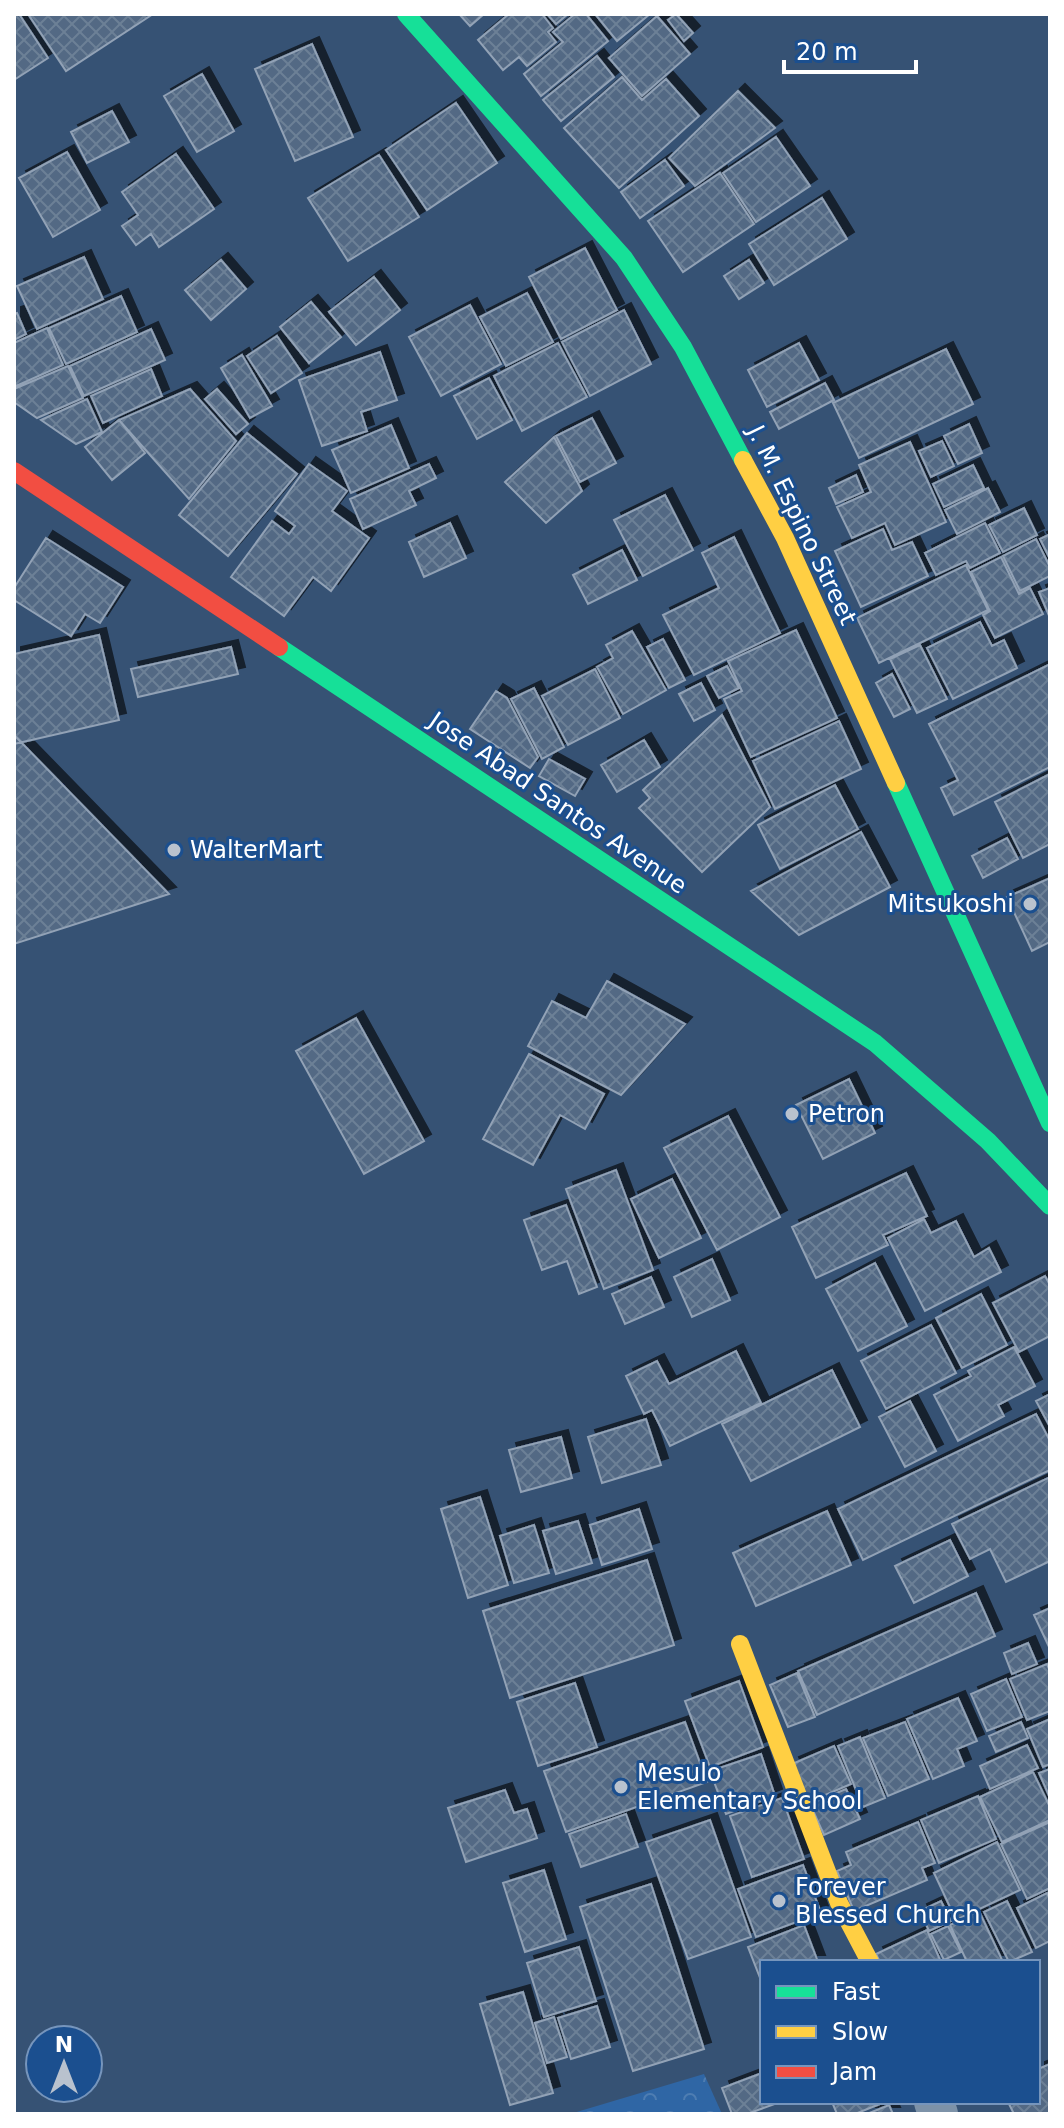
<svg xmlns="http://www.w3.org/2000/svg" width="1064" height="2128" font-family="'DejaVu Sans',sans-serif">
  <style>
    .forest { fill: url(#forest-crowns) }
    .building { fill: url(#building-cross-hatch); stroke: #92a2b6; stroke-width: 2; filter: url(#shadow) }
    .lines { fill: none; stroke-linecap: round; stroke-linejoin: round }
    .street { stroke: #7d92a8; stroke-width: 40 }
    .fast { stroke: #16e098; stroke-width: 18 }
    .slow { stroke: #ffcf43; stroke-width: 18 }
    .jam { stroke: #f24e42; stroke-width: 18 }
    .poi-dot { fill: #b9c2ce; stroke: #1b4f8f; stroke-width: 3 }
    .labels { text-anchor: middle; stroke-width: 6; stroke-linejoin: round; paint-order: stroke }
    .street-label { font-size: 24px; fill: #fff; stroke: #1b4f8f }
    .poi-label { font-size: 24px; fill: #fff; stroke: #1b4f8f; text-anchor: start }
  </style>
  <defs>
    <pattern id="forest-crowns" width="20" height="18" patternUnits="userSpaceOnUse" patternTransform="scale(2)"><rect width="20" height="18" fill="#2f66a5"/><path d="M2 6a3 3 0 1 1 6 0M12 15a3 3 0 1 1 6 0" fill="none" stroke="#4e7db2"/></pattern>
    <pattern id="building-cross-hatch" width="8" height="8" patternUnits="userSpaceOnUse" patternTransform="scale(2)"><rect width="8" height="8" fill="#526984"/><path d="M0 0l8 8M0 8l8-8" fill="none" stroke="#6c8096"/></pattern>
    <filter id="shadow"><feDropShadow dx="7" dy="-7" stdDeviation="0" flood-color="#0009"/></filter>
  </defs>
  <rect width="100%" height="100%" fill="#365274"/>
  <path class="forest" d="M704,2074L722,2114H570Z"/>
  <path class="building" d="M14,14H19L48,58L14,80Z
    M28,14H153L66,71Z
    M459,14H484L470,26Z
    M509,14H542L553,28L548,32L556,42L527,66L519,57L503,70L478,40Z
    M547,14H568L556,24Z
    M575,14H586L608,41L541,96L524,74L563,42L553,32Z
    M595,14H650L617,41Z
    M676,14L693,33L684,41L668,20Z
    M657,16L690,54L642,96L609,58Z
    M312,44L353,137L295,161L255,69Z
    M597,56L614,77L561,121L543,100Z
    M202,74L234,131L197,152L164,96Z
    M622,77L642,100L666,79L699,116L619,188L564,128Z
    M738,91L775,128L695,186L669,158Z
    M456,103L497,163L427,210L386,150Z
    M112,111L129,142L87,163L71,132Z
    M776,137L810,186L756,222L723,173Z
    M67,152L100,210L53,237L19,178Z
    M176,154L214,209L159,247L151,234L136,245L122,226L138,215L122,192Z
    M379,155L419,217L348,261L308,198Z
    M665,160L684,186L640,218L621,192Z
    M720,173L754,224L683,272L648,221Z
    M822,198L847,239L774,285L749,244Z
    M585,248L617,310L561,339L529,277Z
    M84,257L103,299L37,329L17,286Z
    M221,260L246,289L211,320L185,290Z
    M749,260L764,283L739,299L724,276Z
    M374,277L400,310L356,345L329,312Z
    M527,293L553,342L506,366L480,317Z
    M121,296L137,332L66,364L49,328Z
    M311,302L341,337L309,363L280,327Z
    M470,305L501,364L441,396L409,337Z
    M624,310L651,364L590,396L562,342Z
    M17,313L26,334L14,340V314Z
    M47,328L63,365L14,387V343Z
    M151,329L165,360L84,396L70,366Z
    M277,336L302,373L271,393L247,356Z
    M558,343L587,397L522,431L494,376Z
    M799,343L819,380L767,407L748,370Z
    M946,349L973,404L859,458L833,403Z
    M380,352L397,400L361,412L367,431L322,446L299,380Z
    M242,355L272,406L250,418L221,368Z
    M68,366L83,398L37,418L14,402V389Z
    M151,369L162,396L103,423L91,396Z
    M489,378L512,420L477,439L454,396Z
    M825,383L834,400L779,429L770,412Z
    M190,389L236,441L189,499L119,420Z
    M217,389L248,424L236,434L205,399Z
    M87,399L102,432L76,444L41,420Z
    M592,418L616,463L580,482L556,436Z
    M119,420L145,453L112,480L85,447Z
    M969,424L982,453L958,464L944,436Z
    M391,425L409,468L351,493L332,450Z
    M247,433L297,474L228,556L179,515Z
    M554,437L582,491L546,523L505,482Z
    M942,441L954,466L931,477L919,451Z
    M910,442L946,522L895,545L885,523L852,538L837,507L871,492L859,465Z
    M309,464L347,491L332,511L369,538L331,591L313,577L284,616L231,577L272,521L289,534L295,526L275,511Z
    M429,464L436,478L409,491L416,505L363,529L350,499Z
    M973,465L984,488L944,507L933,484Z
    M856,475L863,492L836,504L829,488Z
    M988,488L1000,512L957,534L945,510Z
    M665,495L693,550L643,576L614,520Z
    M1024,508L1037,535L1003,552L989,525Z
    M450,523L466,558L424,577L409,542Z
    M985,523L1000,553L970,568L966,561L936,575L925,553Z
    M883,529L892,550L912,542L928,576L861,607L835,551Z
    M1050,534V559L1040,539Z
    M734,537L780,633L694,675L663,615L719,588L702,553Z
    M46,538L123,587L100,623L85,614L71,636L14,600V588Z
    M1036,539L1050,567V576L1020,591L1003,556Z
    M622,550L637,580L588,604L573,575Z
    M1001,557L1019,594L1030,588L1043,614L995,638L983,615L990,611L971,572Z
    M966,565L988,610L879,663L857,618Z
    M1050,588V618L1039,592Z
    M980,622L992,646L1004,640L1017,668L953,699L927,648Z
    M796,630L837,718L751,757L724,699L742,691L728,661Z
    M632,631L666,690L623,714L597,667L613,658L606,645Z
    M99,635L119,720L14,744V654Z
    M663,639L685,680L669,688L647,647Z
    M920,645L947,699L917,713L890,659Z
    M231,647L238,674L138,697L131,669Z
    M1050,664V767L954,815L941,788L958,780L929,724Z
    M727,666L739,688L719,698L707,676Z
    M595,669L620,718L568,745L542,696Z
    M892,674L910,709L894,717L876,683Z
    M701,683L715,710L694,721L679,694Z
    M534,688L564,747L542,759L511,699Z
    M496,691L507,698L538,757L530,768L470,729Z
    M722,715L770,807L702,872L639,808L650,798L643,790Z
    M839,721L861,769L775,809L753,761Z
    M14,735L169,894L14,944Z
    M644,740L660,767L617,792L601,765Z
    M549,759L585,779L575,796L539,776Z
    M1050,774V844L1023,858L995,802Z
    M835,785L858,829L780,869L758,825Z
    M861,832L890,887L799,935L751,891Z
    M1007,838L1018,859L983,878L972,856Z
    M1050,878V942L1032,951L1007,897Z
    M607,981L685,1024L621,1095L528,1046L552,1001L586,1018Z
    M356,1018L424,1141L364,1174L296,1051Z
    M529,1054L604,1094L585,1129L560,1115L533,1165L483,1139Z
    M849,1079L875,1133L823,1159L796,1105Z
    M728,1116L780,1217L717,1250L664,1148Z
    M616,1170L653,1270L604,1289L566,1189Z
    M906,1173L927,1216L883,1235L888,1245L816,1278L792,1227Z
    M672,1179L701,1238L659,1258L631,1199Z
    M566,1205L597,1287L579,1294L567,1261L542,1270L524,1220Z
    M924,1219L931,1233L956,1221L974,1257L989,1248L1001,1272L925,1311L888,1238Z
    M712,1259L730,1300L692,1317L674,1277Z
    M875,1263L907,1326L858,1351L826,1289Z
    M1045,1276L1050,1285V1336L1019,1352L993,1303Z
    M651,1277L664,1307L625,1324L612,1294Z
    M981,1294L1007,1345L962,1368L936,1318Z
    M931,1325L956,1373L886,1409L861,1361Z
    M1014,1347L1035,1386L998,1405L1004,1416L958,1441L934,1395L971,1376L968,1371Z
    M736,1351L761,1403L670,1446L652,1410L644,1414L626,1376L657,1361L669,1384Z
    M832,1370L860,1427L751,1481L722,1424Z
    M1050,1394V1425H1049L1036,1401Z
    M910,1401L936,1451L905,1467L879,1417Z
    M1036,1414L1050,1441V1470L863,1560L838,1509Z
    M646,1419L661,1465L602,1483L588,1437Z
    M561,1437L572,1478L521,1492L509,1450Z
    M1050,1477V1561L1006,1582L990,1549L970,1559L952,1524Z
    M480,1497L508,1585L468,1598L441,1509Z
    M639,1509L652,1549L602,1565L590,1525Z
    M827,1511L851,1565L756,1606L733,1553Z
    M578,1521L592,1563L556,1574L543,1531Z
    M534,1525L549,1573L514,1583L500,1536Z
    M950,1540L968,1576L914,1603L895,1566Z
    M647,1560L674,1645L510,1698L483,1611Z
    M976,1593L995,1636L817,1715L798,1671Z
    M1050,1608V1649L1034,1615Z
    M1028,1643L1037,1664L1012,1674L1004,1653Z
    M1047,1664L1050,1671V1711L1027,1720L1010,1679Z
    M797,1673L815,1717L788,1727L770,1685Z
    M1006,1679L1022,1717L987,1731L971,1694Z
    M739,1681L763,1747L710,1767L685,1701Z
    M575,1683L597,1747L538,1766L517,1702Z
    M958,1698L977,1741L957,1749L964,1766L933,1779L907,1719Z
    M1050,1719V1764L1043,1767L1027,1729Z
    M685,1722L707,1782L566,1832L544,1771Z
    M905,1722L929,1779L888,1796L863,1738Z
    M1021,1722L1028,1738L996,1752L989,1736Z
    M860,1737L885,1798L863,1807L838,1746Z
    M1027,1745L1038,1768L990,1789L980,1766Z
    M834,1746L851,1784L809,1802L792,1764Z
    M761,1754L775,1796L726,1814L710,1771Z
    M1050,1769V1798L1039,1773Z
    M1033,1772L1050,1807V1820L1002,1842L980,1797Z
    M846,1789L860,1819L824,1835L810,1804Z
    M505,1790L514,1813L527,1809L537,1838L466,1862L448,1808Z
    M978,1796L996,1839L939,1863L921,1820Z
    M782,1798L804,1859L752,1877L730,1816Z
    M626,1814L638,1847L581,1867L569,1834Z
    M710,1820L751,1937L688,1959L646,1842Z
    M918,1822L935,1863L922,1868L927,1880L854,1911L837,1871L851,1865L846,1852Z
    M1050,1822V1888L1027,1899L1001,1844Z
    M997,1842L1020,1890L956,1920L934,1873Z
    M803,1865L821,1913L756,1937L738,1889Z
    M544,1870L566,1939L525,1952L503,1883Z
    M651,1884L704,2049L633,2071L580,1907Z
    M1047,1893L1050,1899V1941L1036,1948L1017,1908Z
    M941,1901L951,1921L929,1931L920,1911Z
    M1007,1901L1032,1952L1009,1962L984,1912Z
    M979,1911L1003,1962H967L950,1925Z
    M804,1925L818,1962H762V1983L748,1947Z
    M948,1926L961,1952L944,1960L931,1934Z
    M927,1930L941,1962H880L876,1954Z
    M579,1947L596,2001L544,2017L527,1963Z
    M523,1992L553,2093L510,2105L480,2004Z
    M597,2006L610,2047L571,2059L558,2018Z
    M554,2017L567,2057L547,2063L535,2023Z
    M1050,2064V2114H1014L1008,2102H1038V2069Z
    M762,2073V2102H780L747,2114H732L722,2088Z
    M832,2102H885L855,2114H837Z
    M889,2105L893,2114H867Z"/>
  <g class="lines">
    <path class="street" d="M934,2102L938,2114"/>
    <path class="fast" d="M406,14L624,258L683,347L743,460
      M279,647L875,1043L988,1141L1050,1206
      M896,783L1050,1123"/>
    <path class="slow" d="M743,460L785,538L896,783
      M740,1644L839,1903L870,1962"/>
    <path class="jam" d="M14,471L279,647"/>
  </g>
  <g class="poi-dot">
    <circle cx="174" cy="850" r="8"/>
    <circle cx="1030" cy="904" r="8"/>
    <circle cx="792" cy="1114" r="8"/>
    <circle cx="621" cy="1787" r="8"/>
    <circle cx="779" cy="1901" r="8"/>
  </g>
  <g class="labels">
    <g class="street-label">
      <text transform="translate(802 525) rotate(64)" y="8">J. M. Espino Street</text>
      <text transform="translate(558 803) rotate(34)" y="8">Jose Abad Santos Avenue</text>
    </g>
    <g class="poi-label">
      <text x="190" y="858">WalterMart</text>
      <text x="1014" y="912" text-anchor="end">Mitsukoshi</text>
      <text x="808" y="1122">Petron</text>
      <text x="637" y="1781">Mesulo<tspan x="637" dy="28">Elementary School</tspan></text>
      <text x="795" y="1895">Forever<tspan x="795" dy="28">Blessed Church</tspan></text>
    </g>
  </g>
  <rect width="1064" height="2128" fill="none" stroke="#ffffff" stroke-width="32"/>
  <rect x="760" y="1960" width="280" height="144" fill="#1b4f8f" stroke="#7695bc" stroke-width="2"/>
  <rect x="776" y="1986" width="40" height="12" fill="#16e098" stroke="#7695bc" stroke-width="2"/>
  <text x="832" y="2000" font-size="24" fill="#ffffff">Fast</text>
  <rect x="776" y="2026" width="40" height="12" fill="#ffcf43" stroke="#7695bc" stroke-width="2"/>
  <text x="832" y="2040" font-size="24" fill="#ffffff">Slow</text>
  <rect x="776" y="2066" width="40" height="12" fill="#f24e42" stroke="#7695bc" stroke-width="2"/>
  <text x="832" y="2080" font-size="24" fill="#ffffff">Jam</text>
  <g transform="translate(64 2064)"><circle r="38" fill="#1b4f8f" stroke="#7695bc" stroke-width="2"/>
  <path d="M0-6L14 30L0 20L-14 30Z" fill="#b9c2ce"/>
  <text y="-12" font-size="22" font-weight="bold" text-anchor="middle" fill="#ffffff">N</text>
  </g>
  <path d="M784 60v12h132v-12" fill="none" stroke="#ffffff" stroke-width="4"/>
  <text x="796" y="60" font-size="24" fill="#ffffff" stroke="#1b4f8f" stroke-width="6" paint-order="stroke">20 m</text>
</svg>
